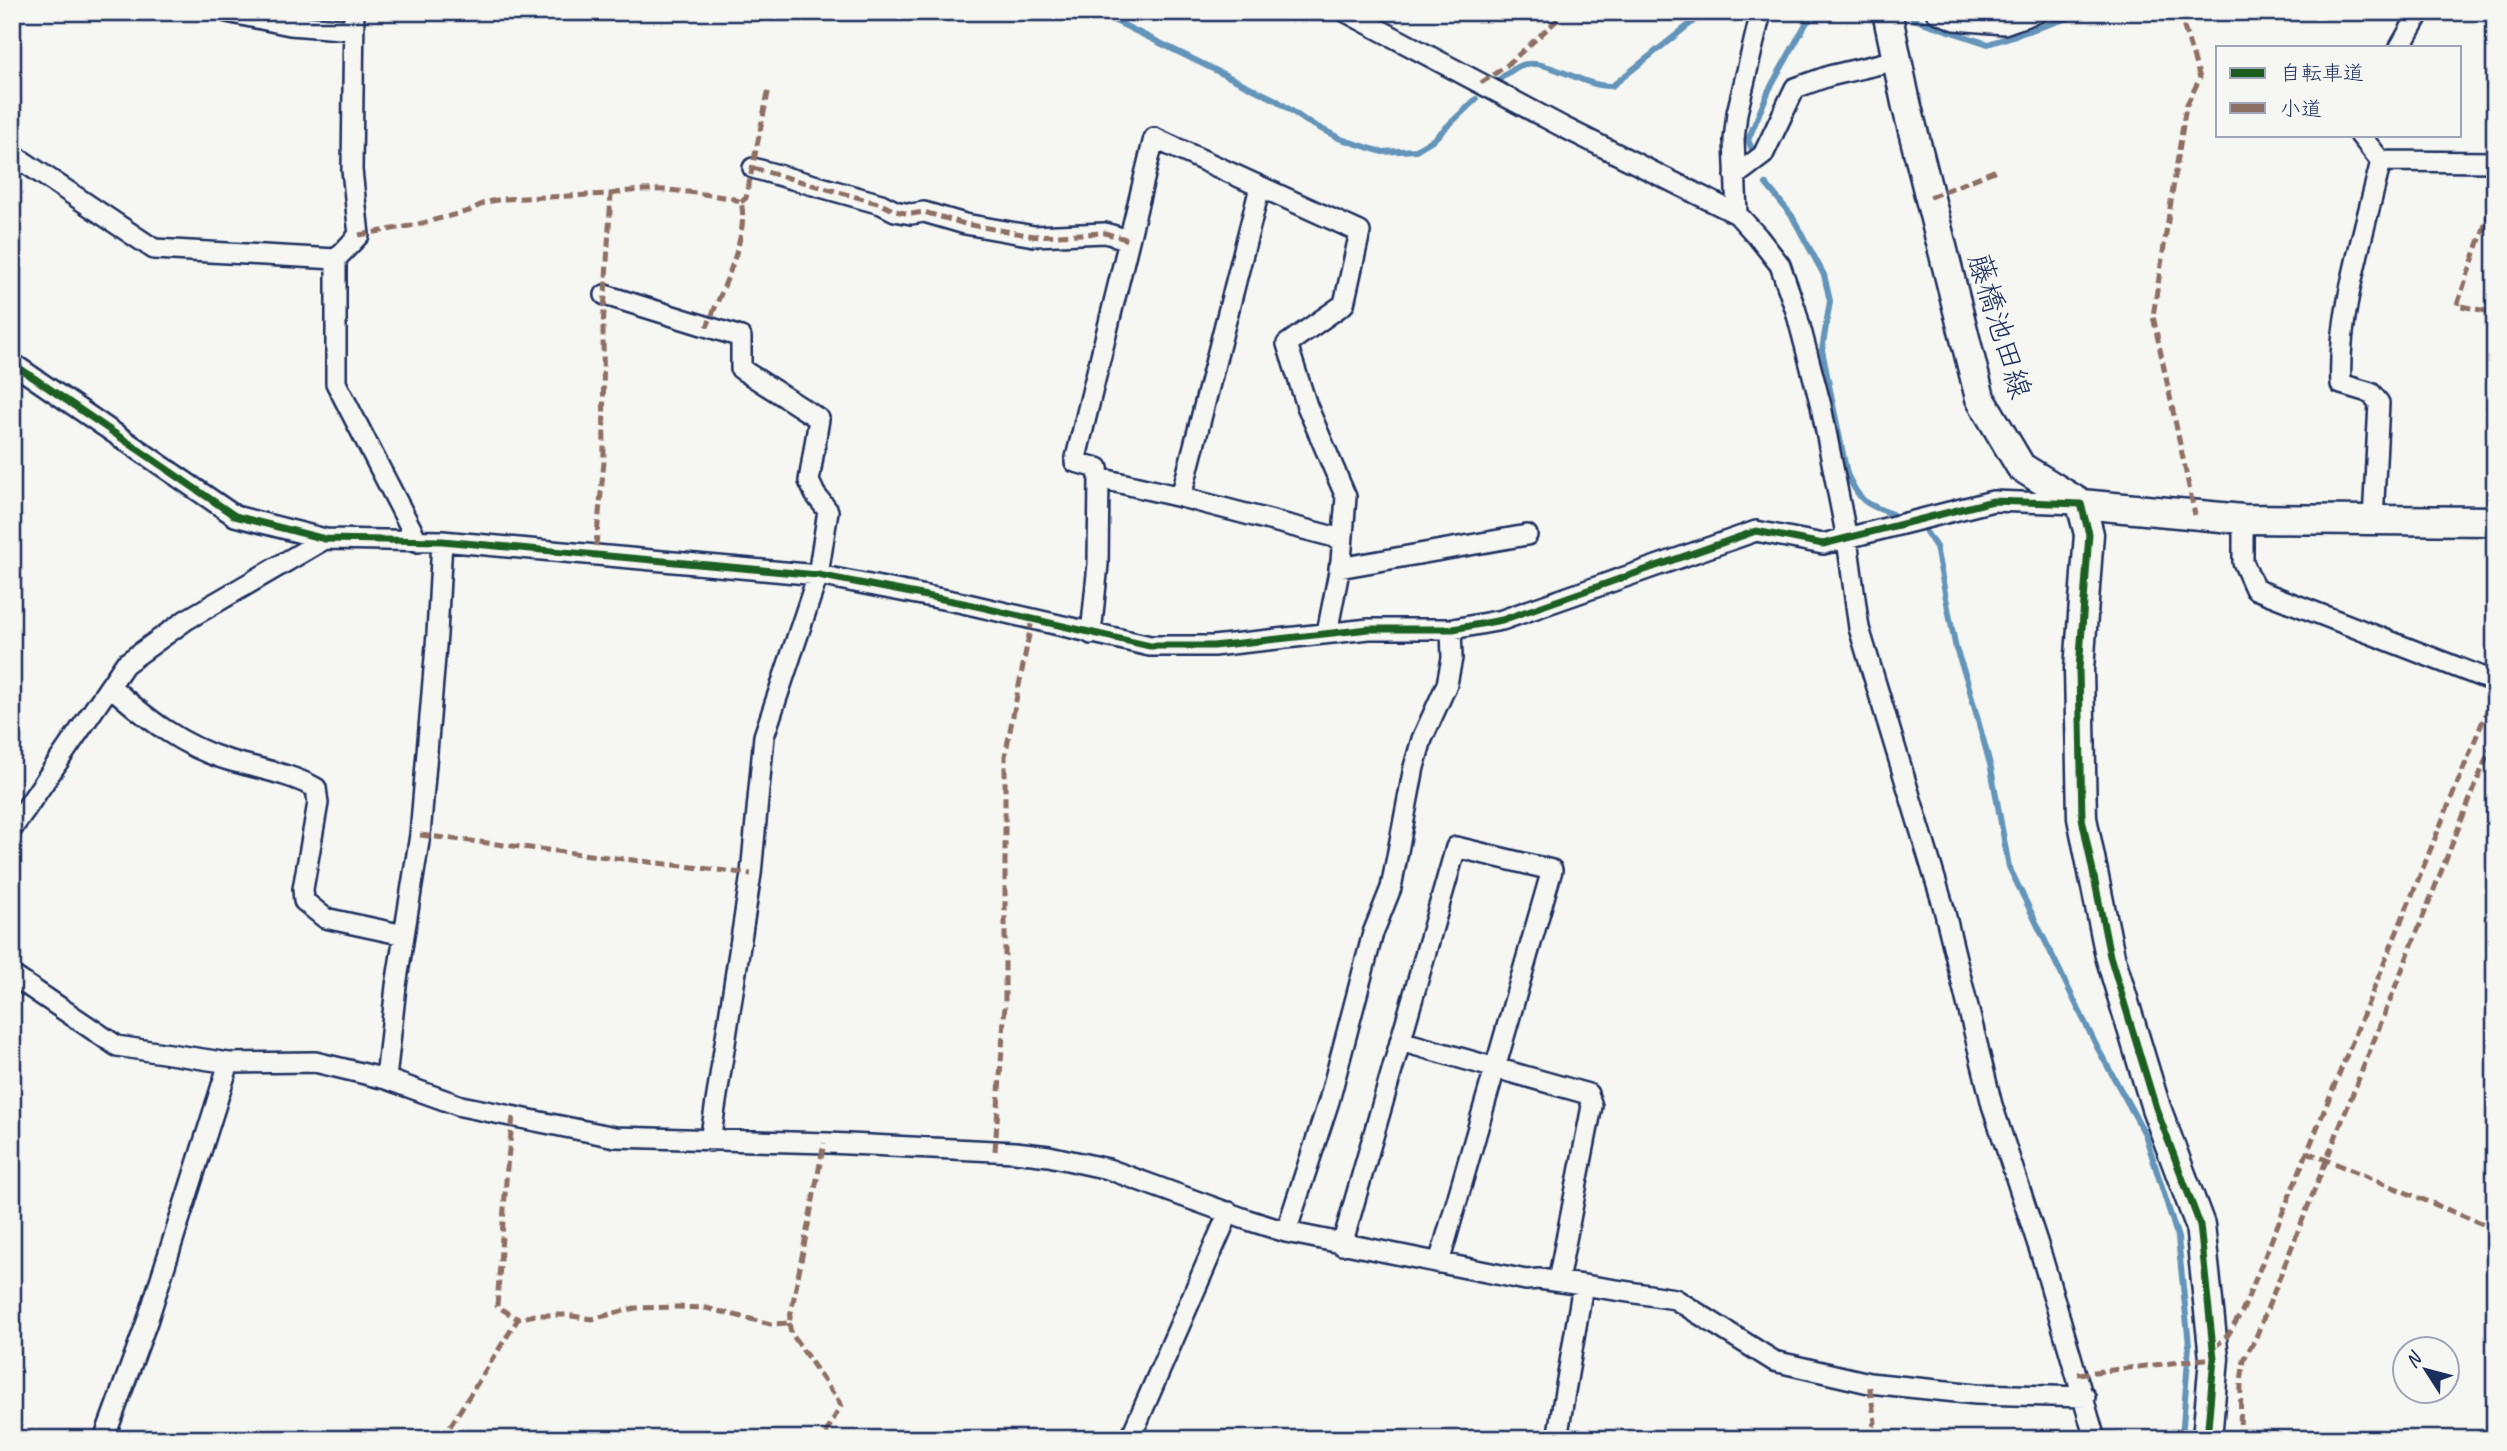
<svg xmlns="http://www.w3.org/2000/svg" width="2507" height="1451" font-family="Caveat,'Klee One',sans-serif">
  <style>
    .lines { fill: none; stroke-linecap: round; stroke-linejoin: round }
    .stream { stroke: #6394b9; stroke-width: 6 }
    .street-casing { stroke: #1b2f5e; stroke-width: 24 }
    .secondary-casing { stroke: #1b2f5e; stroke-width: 33 }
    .street { stroke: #f6f6f2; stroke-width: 19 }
    .secondary { stroke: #f6f6f2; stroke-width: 28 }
    .quiet { stroke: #8d6e63; stroke-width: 5; stroke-dasharray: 10 5; stroke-linecap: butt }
    .cycleway-casing { stroke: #f6f6f2; stroke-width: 11 }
    .cycleway { stroke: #1b5e20; stroke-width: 7 }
    .labels { text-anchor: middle; stroke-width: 6; stroke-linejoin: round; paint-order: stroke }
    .street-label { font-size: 30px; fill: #1b2f5e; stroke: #f6f6f2 }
  </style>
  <rect width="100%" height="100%" fill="#f6f6f2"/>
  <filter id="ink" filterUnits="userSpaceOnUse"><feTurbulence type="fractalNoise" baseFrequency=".0143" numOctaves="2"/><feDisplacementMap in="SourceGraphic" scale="14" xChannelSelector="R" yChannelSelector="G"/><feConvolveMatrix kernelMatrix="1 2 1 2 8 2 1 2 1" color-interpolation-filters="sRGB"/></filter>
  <g filter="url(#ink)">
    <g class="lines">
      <path class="stream" d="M1097,12L1276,100L1306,121L1341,139L1382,152L1416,150L1434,139L1476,99
        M1913,19L1988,44L2087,12
        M1496,82C1503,77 1511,70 1519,66C1546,55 1582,88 1612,86L1705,12
        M1752,149L1748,140L1769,90L1807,22L1820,12
        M1766,184L1792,216L1824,275L1830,301L1822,350L1847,474C1860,502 1864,503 1892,514
        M1926,532L1936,547L1956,649L1967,680L1991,768L2009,867L2097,1047L2145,1134L2178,1238L2189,1345L2182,1439"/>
      <g class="street-casing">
        <path id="street" d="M227,12L290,25L353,30
          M354,12L352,170L359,235L336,259V383L418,542
          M1346,12L1565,128L1737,214L1758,237L1780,265L1796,311L1821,406L1847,539L1859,628L1943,905L1992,1105L2042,1257L2095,1439
          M1936,12L1955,20L2004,24L2038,12
          M2400,47L2420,12
          M2360,135L2381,161L2495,162
          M12,154L154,249L336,259
          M753,168L881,204L895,211L911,214L924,212L965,224L1034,236L1105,233L1129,240
          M1735,176L1763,155L1795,88L1829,76L1897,60
          M1737,214L1734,140L1737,113L1761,12
          M605,295L741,337V369L819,419L809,481L815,494L828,511L818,575L764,736L751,874L710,1141
          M12,363L235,516L325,539L442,541L818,575L963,603L1150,646H1213L1369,629H1453L1502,620L1756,531L1823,544L1993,501L2077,504
          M1099,478L1181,497L1342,539
          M1181,497L1260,187
          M2243,519V562L2255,589L2495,682
          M2373,520L2379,403L2371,393L2341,384C2337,316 2365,229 2381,161
          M1339,568L1527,535
          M1091,634L1098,564L1099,478L1098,468L1075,462L1154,138L1360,232L1344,304L1287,344L1307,406L1346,497L1341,561L1327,633
          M110,686C146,718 181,746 228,760C259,769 288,773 316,788L318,803L303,889L304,901L325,918L404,935
          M12,829L125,664L186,620L325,539
          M12,975L117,1046L229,1063L315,1062L386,1079L461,1106L615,1137L828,1143L1015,1152L1049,1156L1108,1169L1248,1220L1286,1232L1526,1280L1539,1279L1583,1285L1675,1299L1774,1361L1869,1383L1976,1394L2085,1397
          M1400,1041L1588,1094L1592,1106L1558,1281
          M386,1079L396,986L420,835L437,634L442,541
          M1286,1232L1329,1101L1373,933L1391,888L1414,767L1422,739L1447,684L1452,658L1451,629
          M1342,1245L1456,847L1552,870L1439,1263
          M104,1439L148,1319L229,1063
          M1130,1439L1229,1212
          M1557,1439L1583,1285"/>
      </g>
      <g class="secondary-casing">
        <path id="secondary" d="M1887,12L1906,103L1980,398L2021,467L2081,504L2243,519L2495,521
          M2081,504L2089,534L2079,669L2082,818L2110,956L2156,1108L2200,1225L2214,1358L2207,1439"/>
      </g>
      <use href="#street" class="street"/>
      <use href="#secondary" class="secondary"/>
      <path class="quiet" d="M2179,12L2200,78L2186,106L2153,316L2195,515
        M1481,83L1506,66L1566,12
        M753,168L881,204L895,211L911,214L924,212L965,224L1034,236L1105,233L1129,240
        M611,194C654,185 688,192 731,198L741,202C750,236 720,294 707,327
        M2495,196L2457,305L2495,313
        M1930,197L1999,169
        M741,202L746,198L769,88
        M359,235L415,225L469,211L486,202L503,199L611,194L603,329L604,462L595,555
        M420,835L751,874
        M513,1117L507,1167L497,1306L518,1319
        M995,1151L1005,1004V756L1032,620
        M2307,1152L2495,1229
        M789,1323L791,1333L841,1405L823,1439
        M2214,1348L2228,1335L2243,1310L2495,691
        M2078,1374L2214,1358
        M442,1439L518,1319L535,1315H566L592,1319L635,1308L678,1307L706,1308L771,1324L789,1323L824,1143
        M1865,1439L1875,1422L1869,1383
        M2240,1439L2241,1382L2244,1360L2256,1337L2495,736"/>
      <g class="cycleway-casing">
        <path id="cycleway" d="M12,363L235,516L325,539L442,541L818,575L963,603L1150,646H1213L1369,629H1453L1502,620L1756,531L1823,544L1993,501L2081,504L2089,534L2079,669L2082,818L2110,956L2156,1108L2200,1225L2214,1358L2207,1439"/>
      </g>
      <use href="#cycleway" class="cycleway"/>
    </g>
  </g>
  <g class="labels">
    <g class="street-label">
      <text transform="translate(2000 326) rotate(73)" y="10">藤橋池田線</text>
    </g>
  </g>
  <rect width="2507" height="1451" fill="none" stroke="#f6f6f2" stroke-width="42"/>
  <rect x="21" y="21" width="2465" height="1409" fill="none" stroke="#1b2f5e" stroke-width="2.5" filter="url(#ink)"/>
  <rect x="2216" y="46" width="245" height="91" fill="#f6f6f2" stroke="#9ea6b7" stroke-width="2"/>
  <rect x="2230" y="68" width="35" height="10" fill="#1b5e20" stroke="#9ea6b7" stroke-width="2"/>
  <text x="2280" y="80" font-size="21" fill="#1b2f5e">自転車道</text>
  <rect x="2230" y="103" width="35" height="10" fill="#8d6e63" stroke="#9ea6b7" stroke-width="2"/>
  <text x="2280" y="116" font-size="21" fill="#1b2f5e">小道</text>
  <g transform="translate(2426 1370) rotate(306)"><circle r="33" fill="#f6f6f2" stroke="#9ea6b7" stroke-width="2"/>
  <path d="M0-5L12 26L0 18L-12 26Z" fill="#1b2f5e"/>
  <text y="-10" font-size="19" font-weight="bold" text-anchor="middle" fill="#1b2f5e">N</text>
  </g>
</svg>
